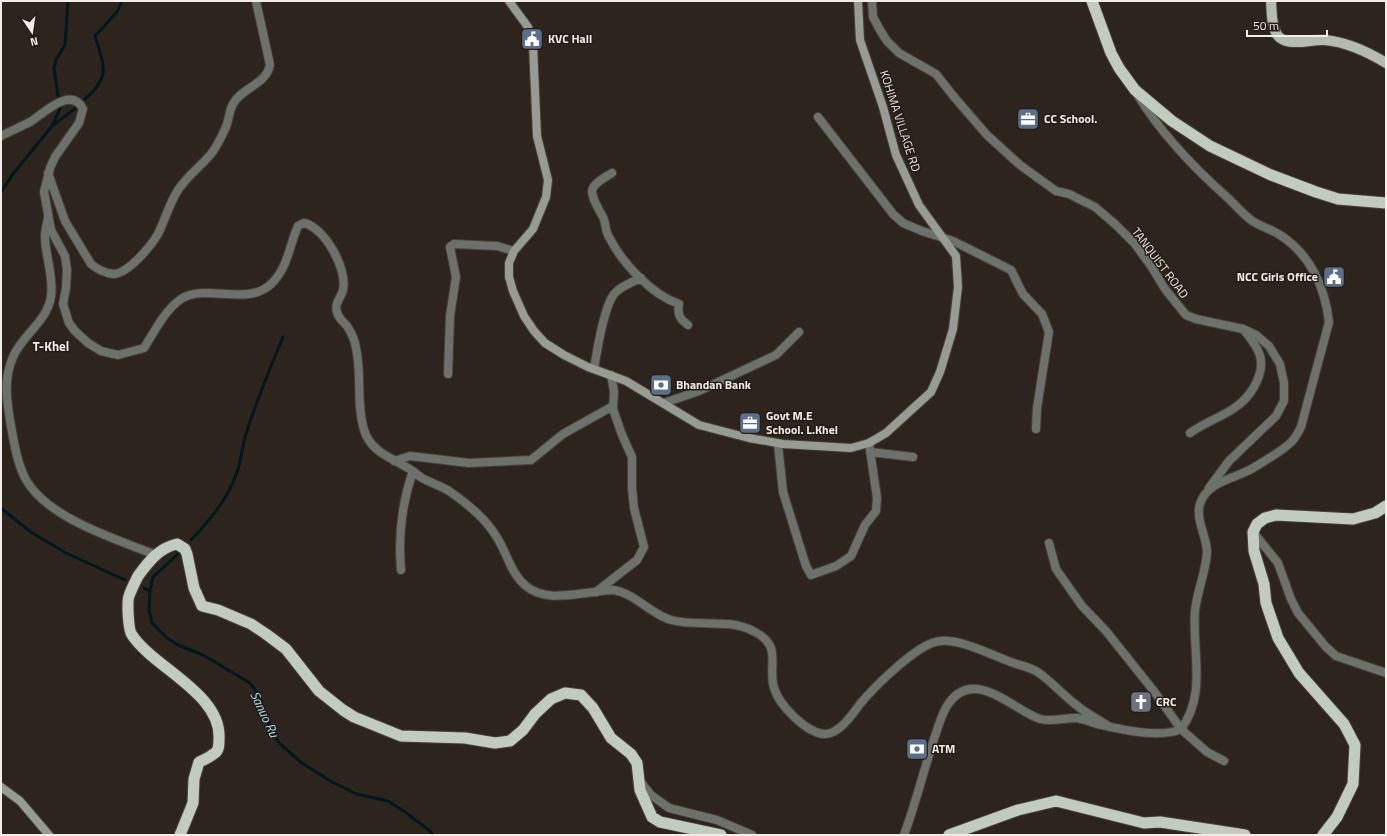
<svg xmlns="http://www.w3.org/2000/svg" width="1387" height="836" font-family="'Titillium Web',sans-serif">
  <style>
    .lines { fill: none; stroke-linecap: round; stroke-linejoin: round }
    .stream { stroke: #01171e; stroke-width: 3 }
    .minor-casing { stroke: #494139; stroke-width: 10 }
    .tertiary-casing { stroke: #494139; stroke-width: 10 }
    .secondary-casing { stroke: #494139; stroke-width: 10 }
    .primary-casing { stroke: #494139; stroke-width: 12 }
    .trunk-casing { stroke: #494139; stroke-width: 13 }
    .minor { stroke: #6d716c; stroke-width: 8 }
    .tertiary { stroke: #6d716c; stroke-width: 8 }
    .secondary { stroke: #969c94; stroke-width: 8 }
    .primary { stroke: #b4bcb2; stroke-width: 10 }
    .trunk { stroke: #c2cbc0; stroke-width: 11 }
    .labels { text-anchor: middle; stroke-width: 3; stroke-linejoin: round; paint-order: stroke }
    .poi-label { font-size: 12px; font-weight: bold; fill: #f2ece7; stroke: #241c14; text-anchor: start }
    .street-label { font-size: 12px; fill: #f2ece7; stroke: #241c14 }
    .neighbourhood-label { font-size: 13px; font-weight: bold; fill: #f2ece7; stroke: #241c14 }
    .water-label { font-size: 13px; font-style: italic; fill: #a9e4fa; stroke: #241c14 }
  </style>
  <rect width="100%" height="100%" fill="#2d251d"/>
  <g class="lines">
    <path class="stream" d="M85,99C111,77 104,66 95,36L117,12L122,1
      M52,126L60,109L54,68L56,60L65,45L68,1
      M1,192L13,174L52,126L76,108
      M1,508L32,533L66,553L125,580
      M191,540C210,520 228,499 237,472C242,459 242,444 247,431C257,399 270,368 283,337
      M144,588L150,591L149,610L152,623L167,638L178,645L203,655L250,683L259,695L264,716L279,743L302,763L332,782L357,794L388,801L405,812L430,831L433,835
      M150,591L153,577L178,554"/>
    <g class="minor-casing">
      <path id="minor" d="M818,117L893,214L903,223L922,231L953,241L1011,270L1023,294L1042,314L1049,332L1037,408L1036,429
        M48,173L65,221L91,264C97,269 105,273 113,274C128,274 151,246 158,234C165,220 169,204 178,190C187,176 201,166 211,154C217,146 222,136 226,127C229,120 229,111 233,104C242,87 266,85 270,65L256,1
        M612,173C606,177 593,183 592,191C592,200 599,209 603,217C606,223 605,231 609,237C622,263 652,295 679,304C677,315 680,319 688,325
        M48,218C47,224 45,230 45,236C45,256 54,276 51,296C48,321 22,335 13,357C3,379 7,403 11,426C14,443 17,462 25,478C46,518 116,539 156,555
        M594,369C597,350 603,313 612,297C618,287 631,283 641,278
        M448,374L450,316L456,277L450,247L454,244L497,246L514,251
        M664,403L699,391L776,355L799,332
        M1190,433C1204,423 1219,418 1233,409C1242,403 1249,396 1254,387C1268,362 1260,349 1243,329
        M778,444L783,492L806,566L811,575L836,566L851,556L865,525L876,511L877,498L869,443
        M870,452L913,457
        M394,461L410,456L469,463L531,460L563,434L613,406
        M1253,532L1278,563L1291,599L1298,613L1326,647L1336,656L1386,673
        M1049,543L1056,569L1082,606L1106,631L1153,690L1181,729L1207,752L1224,761
        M401,570C398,536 402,503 413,471
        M596,592L637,560L644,547L634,508L632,488V457L622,435L613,409L614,391L611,375"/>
    </g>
    <g class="tertiary-casing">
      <path id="tertiary" d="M872,1L873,17L880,30L887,41L899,53L936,74L955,98L987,135L1020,165L1056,191L1069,194L1095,207L1115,224L1135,244L1151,266L1165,289L1186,315L1196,319L1243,329L1256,335L1269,346L1280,364L1284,383V401L1276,416L1229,461L1209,488
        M1,136C11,131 20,127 30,122C43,114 71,85 83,109L79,123L55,157L50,168L44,192L51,230L65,256L67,270L66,288L63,304L69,323L75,331L88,343L101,351L118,355L144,348C154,332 165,310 181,299C205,283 247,307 271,284C288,268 289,246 298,226L304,223C324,227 348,269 343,290C341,298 334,303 337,312C338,318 343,321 347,326C351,332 355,341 356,348C362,375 356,403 364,430C371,452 390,457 408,468C413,471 417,475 422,478C431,483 441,486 449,491C465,502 486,519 496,536C507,552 510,573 526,586C545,602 573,594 595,592C601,591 607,590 613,590C635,593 650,614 671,620C697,627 728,618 753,631C784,646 767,665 774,688C779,705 806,733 825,734C839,734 852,715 860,704C874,687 911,651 932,643C953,634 991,655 1011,662C1021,666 1031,667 1039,673C1052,682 1062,694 1075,704C1085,713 1098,719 1110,727
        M639,780L651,795L669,808L717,820L752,835
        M904,835C916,803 924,769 935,736C939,725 942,712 949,703C975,667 1013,710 1040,719C1051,722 1065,718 1077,718C1084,719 1090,722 1097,724C1119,729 1160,739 1181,729C1207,695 1192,651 1195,611C1197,591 1206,572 1207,552C1207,537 1195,519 1200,504C1207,481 1235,479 1253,468C1264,461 1285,450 1293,440C1296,437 1298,432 1301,427L1329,322C1325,287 1310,254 1280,235C1271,229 1259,226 1251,220C1243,214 1236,206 1229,199C1194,168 1161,134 1137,94"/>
    </g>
    <g class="secondary-casing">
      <path id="secondary" d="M509,1L528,27L533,45L537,136L548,180L546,197L533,229L514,251L509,263V277L513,291L524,316L534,331L545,343L564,355L588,367L626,381L699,425L749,438L783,444L851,448L869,443L886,433L931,392L940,372L953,329L958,287L956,256L919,205L896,155L883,107L860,40L858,1
        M1,787L20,801L49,835"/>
    </g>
    <g class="primary-casing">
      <path id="primary" d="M1271,1C1272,12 1271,29 1279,37C1290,47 1312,39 1325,40C1346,42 1368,52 1386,63"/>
    </g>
    <g class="trunk-casing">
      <path id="trunk" d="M1092,1L1111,53L1119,68L1135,90L1172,121L1210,146L1271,175L1316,192L1338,199L1386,203
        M180,835L193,803L194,779L199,762C204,760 210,757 215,753C219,750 219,745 219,739C222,694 154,668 132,635C128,630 127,601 129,596C131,590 135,582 138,576C149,561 159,548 177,544L185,549L187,554L194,588L202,606L218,610L251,624L266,634L286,649L319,691L343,710L354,717L401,736L465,738L495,743L510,741L523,730L535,714L551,699L565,693L581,695L593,708L611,738L631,754L637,763L640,790L652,817L660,822L721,835
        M949,835L1018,810L1056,801L1144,823L1160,822L1245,835
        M1323,835L1337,817L1353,784L1355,745L1344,724L1299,673L1278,638L1266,603L1264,584L1254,551L1253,532L1257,524L1265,518L1276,515L1353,519L1375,513L1386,506"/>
    </g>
    <use href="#minor" class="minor"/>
    <use href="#tertiary" class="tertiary"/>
    <use href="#secondary" class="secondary"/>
    <use href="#primary" class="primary"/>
    <use href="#trunk" class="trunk"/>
  </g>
  <defs>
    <g id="civic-square" transform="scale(1.15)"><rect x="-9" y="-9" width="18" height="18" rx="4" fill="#5c6f8a" stroke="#241c14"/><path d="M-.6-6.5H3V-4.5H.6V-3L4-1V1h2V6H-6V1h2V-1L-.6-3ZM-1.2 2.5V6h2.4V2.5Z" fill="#fff"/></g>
    <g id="office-square" transform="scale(1.15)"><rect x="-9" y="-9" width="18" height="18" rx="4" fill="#5c6f8a" stroke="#241c14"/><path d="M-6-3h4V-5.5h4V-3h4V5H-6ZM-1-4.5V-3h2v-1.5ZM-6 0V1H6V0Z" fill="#fff"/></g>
    <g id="bank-square" transform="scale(1.15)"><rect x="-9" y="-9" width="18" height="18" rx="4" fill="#5c6f8a" stroke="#241c14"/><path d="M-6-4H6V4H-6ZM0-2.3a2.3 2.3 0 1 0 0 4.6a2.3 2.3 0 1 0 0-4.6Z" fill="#fff"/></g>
    <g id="church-square" transform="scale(1.15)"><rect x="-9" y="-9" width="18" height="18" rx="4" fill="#6b7280" stroke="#241c14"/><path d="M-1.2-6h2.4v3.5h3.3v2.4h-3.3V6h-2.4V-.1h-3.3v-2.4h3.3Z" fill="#fff"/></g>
  </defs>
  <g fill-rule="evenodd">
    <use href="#civic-square" x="532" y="39"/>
    <use href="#office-square" x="1028" y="119"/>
    <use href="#civic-square" x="1334" y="277"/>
    <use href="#bank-square" x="661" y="385"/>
    <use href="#office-square" x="750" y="423"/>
    <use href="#church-square" x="1141" y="702"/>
    <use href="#bank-square" x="917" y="749"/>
  </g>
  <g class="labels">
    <g class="poi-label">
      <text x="548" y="43">KVC Hall</text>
      <text x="1044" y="123">CC School.</text>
      <text x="1318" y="281" text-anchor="end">NCC Girls Office</text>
      <text x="676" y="389">Bhandan Bank</text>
      <text x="766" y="420">Govt M.E<tspan x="766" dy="14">School. L.Khel</tspan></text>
      <text x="1156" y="706">CRC</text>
      <text x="932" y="753">ATM</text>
    </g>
    <g class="street-label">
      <text transform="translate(900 121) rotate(72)" y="4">KOHIMA VILLAGE RD</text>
      <text transform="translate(1160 263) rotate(53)" y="4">TANQUIST ROAD</text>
    </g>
    <g class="neighbourhood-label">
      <text x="51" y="351">T-Khel</text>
    </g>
    <g class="water-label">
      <text transform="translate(265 714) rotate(65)" y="5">Sanuo Ru</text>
    </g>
  </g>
  <rect width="1387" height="836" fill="none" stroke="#f2ece7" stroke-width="4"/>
  <g transform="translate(32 32) rotate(167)" stroke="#241c14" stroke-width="3" paint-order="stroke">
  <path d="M0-3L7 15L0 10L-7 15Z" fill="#f2ece7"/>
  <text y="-6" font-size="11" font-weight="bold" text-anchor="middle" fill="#f2ece7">N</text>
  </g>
  <path d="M1247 30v6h80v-6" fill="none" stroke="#f2ece7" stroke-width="2"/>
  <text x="1253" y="30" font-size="12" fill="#f2ece7" stroke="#241c14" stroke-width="3" paint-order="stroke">50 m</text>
</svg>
